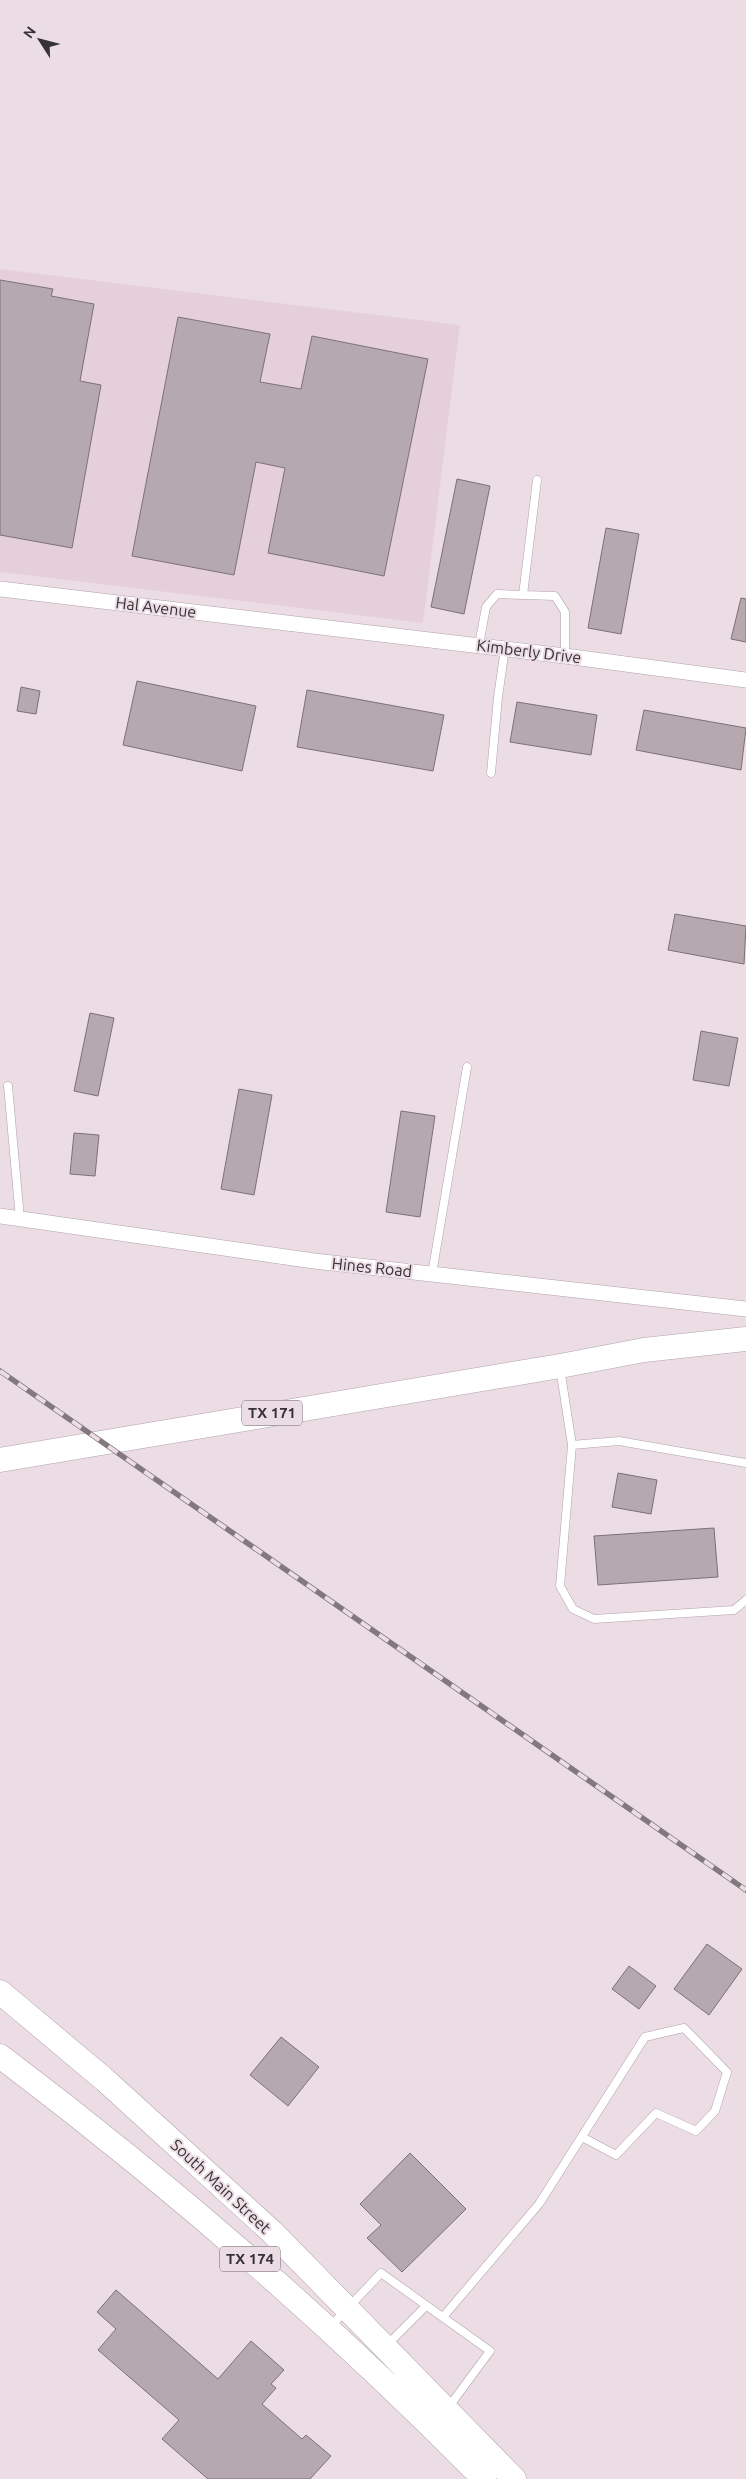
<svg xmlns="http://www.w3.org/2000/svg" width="746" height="2479" font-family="Ubuntu,sans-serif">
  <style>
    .built { fill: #e5cfdb }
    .building { fill: #b6a8af; stroke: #7d7077 }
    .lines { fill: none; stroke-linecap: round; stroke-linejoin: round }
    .service-casing { stroke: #b0a2aa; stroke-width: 9 }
    .minor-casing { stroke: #b0a2aa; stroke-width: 16 }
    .primary-casing { stroke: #b0a2aa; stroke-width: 25 }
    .service { stroke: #fff; stroke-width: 8 }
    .minor { stroke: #fff; stroke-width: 15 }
    .primary { stroke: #fff; stroke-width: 24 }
    .rail-casing { stroke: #82797e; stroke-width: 5.5 }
    .rail { stroke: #ecdde5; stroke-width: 4; stroke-dasharray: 11; stroke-linecap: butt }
    .labels { text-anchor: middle; stroke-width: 4; stroke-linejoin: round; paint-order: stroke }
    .shield { fill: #ecdde5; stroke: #6d656a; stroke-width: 1 }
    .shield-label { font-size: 15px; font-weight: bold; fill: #373235 }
    .street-label { font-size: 16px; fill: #373235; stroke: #ecdde5 }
  </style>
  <rect width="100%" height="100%" fill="#ecdde5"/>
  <path class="built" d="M0,269L460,325L423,623L0,572Z"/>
  <path class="building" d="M0,280L53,289L51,296L94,304L80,381L101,385L72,548L0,535Z
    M178,317L270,334L260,382L301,389L312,336L428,359L384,576L268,553L285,468L256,462L234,575L132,556Z
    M457,479L490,486L464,614L431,607Z
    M606,528L639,534L621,634L588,628Z
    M741,598L746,599V642L731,639Z
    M137,681L256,706L242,771L123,745Z
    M21,687L40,691L36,714L17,711Z
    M307,690L444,715L433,771L297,747Z
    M517,702L597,715L591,755L510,742Z
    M644,710L746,728L741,770L636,750Z
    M675,914L746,926L744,964L668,950Z
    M90,1013L114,1018L98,1096L74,1091Z
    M701,1031L738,1038L729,1086L693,1080Z
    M239,1089L272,1095L254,1195L221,1189Z
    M401,1111L435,1116L420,1217L386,1212Z
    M74,1133L99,1135L95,1176L70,1174Z
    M618,1473L657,1480L651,1514L612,1507Z
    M714,1528L718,1577L598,1585L594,1536Z
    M707,1944L742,1969L709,2015L674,1989Z
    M629,1966L656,1986L639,2009L612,1989Z
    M281,2037L319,2067L288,2106L250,2075Z
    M410,2153L466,2209L402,2272L367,2238L381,2225L360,2204Z
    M116,2290L218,2379L251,2341L284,2370L271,2384L276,2388L262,2404L302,2439L306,2435L331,2456L310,2479H208L162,2439L179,2420L98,2350L116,2329L97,2312Z"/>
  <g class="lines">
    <g class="service-casing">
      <path id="service" d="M523,595L537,480
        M479,645L486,607L497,594L555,596L565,612V656
        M491,773L498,697L505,648
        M8,1086L20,1219
        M432,1274L467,1067
        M560,1368L572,1445L619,1441L746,1463
        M572,1445L560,1586L573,1609L594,1619L734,1610L746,1600
        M443,2317L539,2204L645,2037L684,2028L727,2072L715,2111L696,2131L656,2113L616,2155L582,2137
        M330,2327L381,2273L490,2351L448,2408
        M387,2345L426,2306"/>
    </g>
    <g class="minor-casing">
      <path id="minor" d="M0,589L565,656L746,680
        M0,1216L314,1261L746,1309"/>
    </g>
    <g class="primary-casing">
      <path id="primary" d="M0,1460L560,1366L644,1350L746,1339
        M0,1992L105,2080L272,2232L514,2479
        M0,2056C171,2185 333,2326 484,2479"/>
    </g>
    <use href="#service" class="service"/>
    <use href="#minor" class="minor"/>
    <use href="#primary" class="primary"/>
    <g class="rail-casing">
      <path id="rail" d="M0,1371L746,1890"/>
    </g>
    <use href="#rail" class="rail"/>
  </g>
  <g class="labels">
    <g class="shield">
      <rect x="242" y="1400.5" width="60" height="25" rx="4"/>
      <rect x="220" y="2246.5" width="60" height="25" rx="4"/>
    </g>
    <g class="shield-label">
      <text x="272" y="1418">TX 171</text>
      <text x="250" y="2264">TX 174</text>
    </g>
    <g class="street-label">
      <text transform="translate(156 607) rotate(7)" y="6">Hal Avenue</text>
      <text transform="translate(529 651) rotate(7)" y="6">Kimberly Drive</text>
      <text transform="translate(372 1267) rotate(6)" y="6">Hines Road</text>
      <text transform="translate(221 2186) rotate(43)" y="6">South Main Street</text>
    </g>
  </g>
  <g transform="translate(40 40) rotate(306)" stroke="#ecdde5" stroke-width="4" paint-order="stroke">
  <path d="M0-4L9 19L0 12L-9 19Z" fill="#373235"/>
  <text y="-8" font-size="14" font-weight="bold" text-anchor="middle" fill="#373235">N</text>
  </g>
</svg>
